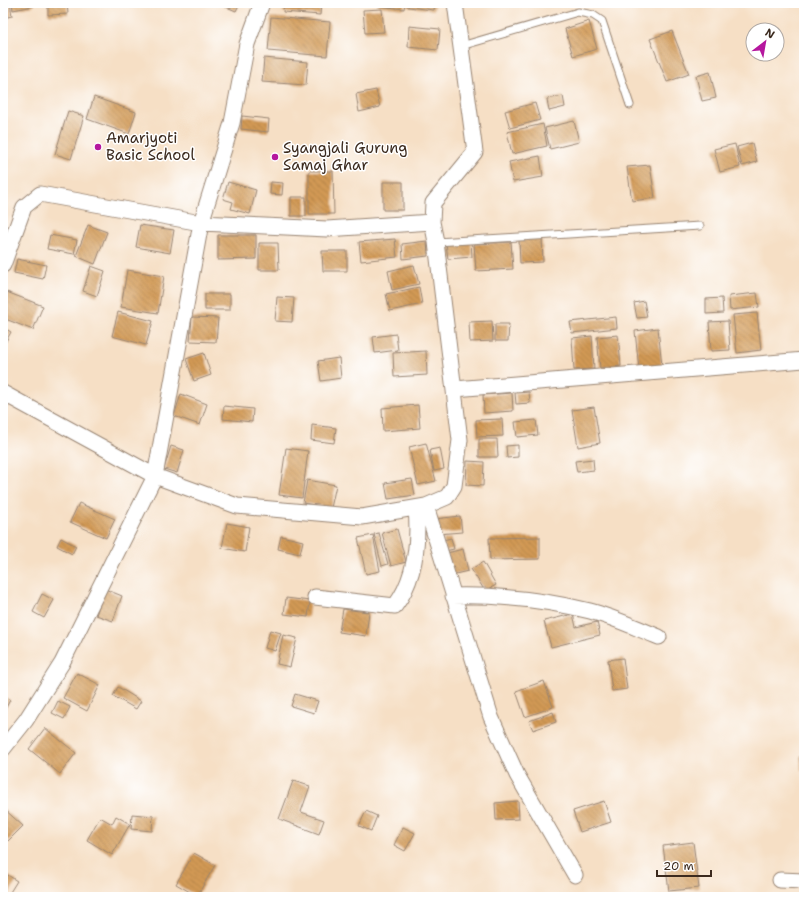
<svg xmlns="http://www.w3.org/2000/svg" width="807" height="900" font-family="'Shantell Sans',sans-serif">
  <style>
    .building { fill: url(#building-back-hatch) }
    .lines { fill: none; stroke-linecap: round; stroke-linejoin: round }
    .lane-casing { stroke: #988472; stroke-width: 9 }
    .street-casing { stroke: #988472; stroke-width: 17 }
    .lane { stroke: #fff; stroke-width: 7 }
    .street { stroke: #fff; stroke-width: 15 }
    .poi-dot { fill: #b5179e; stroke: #fff; stroke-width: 1.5 }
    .labels { text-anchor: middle; stroke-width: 3; stroke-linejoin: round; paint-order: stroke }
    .poi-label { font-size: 15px; fill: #3b2a1e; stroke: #fff; text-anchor: start }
  </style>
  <defs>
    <pattern id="building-back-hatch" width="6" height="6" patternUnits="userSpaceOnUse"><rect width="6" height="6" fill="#d29954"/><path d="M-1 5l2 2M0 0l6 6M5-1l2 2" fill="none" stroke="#ac7d45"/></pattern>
  </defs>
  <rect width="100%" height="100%" fill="#fff"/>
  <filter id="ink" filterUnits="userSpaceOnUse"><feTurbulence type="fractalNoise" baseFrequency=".025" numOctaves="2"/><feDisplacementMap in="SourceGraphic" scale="8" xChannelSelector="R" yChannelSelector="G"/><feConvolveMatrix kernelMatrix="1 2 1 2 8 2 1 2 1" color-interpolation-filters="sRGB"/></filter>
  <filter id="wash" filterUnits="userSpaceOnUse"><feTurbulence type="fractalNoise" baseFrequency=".012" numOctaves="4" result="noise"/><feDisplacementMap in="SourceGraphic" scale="16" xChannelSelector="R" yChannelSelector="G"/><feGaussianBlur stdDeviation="0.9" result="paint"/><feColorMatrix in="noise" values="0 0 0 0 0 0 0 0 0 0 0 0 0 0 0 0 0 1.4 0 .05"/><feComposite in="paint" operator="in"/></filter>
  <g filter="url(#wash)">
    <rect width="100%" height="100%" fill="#f6dfc5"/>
    <g id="blocks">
      <path class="building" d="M3,3H10L12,16L3,18Z
        M12,3H34V6L13,10Z
        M48,3H67L68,14L48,15Z
        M217,3H240L236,11Z
        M284,3H321L320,15L283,12Z
        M378,3H405L404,9L378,6Z
        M408,3H435L434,10L408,7Z
        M382,9L384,32L365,33L363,10Z
        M271,17L330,22L327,56L268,51Z
        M589,21L597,49L573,56L565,29Z
        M409,26L440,29L438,50L408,47Z
        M672,31L689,74L667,82L650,39Z
        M264,58L308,62L306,85L262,82Z
        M710,72L716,98L702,101L696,76Z
        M376,90L380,107L359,112L356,94Z
        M563,96L565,107L549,111L547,99Z
        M94,97L136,112L129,134L87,119Z
        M535,103L540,120L510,128L505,111Z
        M68,111L84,116L71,159L55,154Z
        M242,116L269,119L268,132L241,129Z
        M574,121L579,142L550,149L545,128Z
        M543,124L547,146L512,154L507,132Z
        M752,143L757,162L742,166L737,147Z
        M735,144L740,167L720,172L714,149Z
        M540,156L543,177L513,182L509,162Z
        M650,165L655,198L632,201L627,167Z
        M309,171H333L334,214H309Z
        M228,182L256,190L250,214L231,209L233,202L223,199Z
        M271,182L283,183L282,195L270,194Z
        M383,182H403V210H383Z
        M291,197H306V216H291Z
        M88,225L107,232L95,264L76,256Z
        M140,225L174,230L170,253L136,247Z
        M50,235L77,240L74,254L47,249Z
        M218,235H256V259L218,260Z
        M542,238L543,262L520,263L519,240Z
        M395,239L397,257L361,261L359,242Z
        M471,240L472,257L448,259L446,242Z
        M427,241L428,256L403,259L402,244Z
        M511,242L513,269L476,271L474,244Z
        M259,243H278L279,270H259Z
        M322,251H347V271H323Z
        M17,259L46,265L43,279L14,273Z
        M414,265L419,284L392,290L388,271Z
        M91,266L105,271L97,296L83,291Z
        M127,270L164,276L158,313L121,307Z
        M419,287L422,304L390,311L386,294Z
        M4,291L43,306L33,330L3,318V295Z
        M757,293L759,307L730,310L729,296Z
        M205,294H230V310H205Z
        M277,297L294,298L292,322L275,321Z
        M722,298L723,313L706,314V299Z
        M644,301L647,317L637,318L634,303Z
        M118,312L153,321L146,345L112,336Z
        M757,313L761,350L737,353L733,315Z
        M192,317L218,318L216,342L190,341Z
        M616,317L617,328L572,333L570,322Z
        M492,321L493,341L470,342L469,322Z
        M728,321L730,350L711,351L709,322Z
        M495,324H509L508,341H495Z
        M3,327L11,332L4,345H3Z
        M658,328L662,366L639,369L635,331Z
        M396,334L398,350L375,353L373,337Z
        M618,335L621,366L600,368L597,337Z
        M592,336L594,369L574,370L572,338Z
        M426,351L427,375L394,377L393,353Z
        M204,353L211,375L194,381L186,359Z
        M339,358L341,378L321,381L318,361Z
        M529,392L530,403L516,404L515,393Z
        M512,393L513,411L484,413L483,395Z
        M181,394L207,404L200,425L174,416Z
        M418,405L420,428L383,431L382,408Z
        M224,406L253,409L252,422L223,419Z
        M594,407L600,443L578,447L572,410Z
        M502,419L503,436L477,437L476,420Z
        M536,420L538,435L517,437L515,422Z
        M312,425L336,428L334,443L311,440Z
        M479,439H497L498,457H479Z
        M426,443L436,481L418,485L409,447Z
        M518,445V457L507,458L506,446Z
        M171,446L184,450L177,473L164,469Z
        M286,448L308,451L302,498L279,495Z
        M440,448L444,469L434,471L430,450Z
        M593,459L594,470L577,472L575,461Z
        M467,461L484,462L483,486L466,485Z
        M412,479L415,495L388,499L385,483Z
        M307,480L336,485L331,508L303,503Z
        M79,503L115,519L106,538L70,522Z
        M460,516L462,532L437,534L435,519Z
        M227,523L249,527L245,552L222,548Z
        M397,529L406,562L391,566L382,533Z
        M379,533L388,564L382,566L374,534Z
        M373,535L380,571L366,574L358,538Z
        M281,536L303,541L300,554L278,549Z
        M540,537V559L490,560L489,538Z
        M61,538L76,546L72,554L57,546Z
        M451,538L454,549L445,551L443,540Z
        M463,549L468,571L451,575L447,553Z
        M483,562L496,585L485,591L471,569Z
        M105,589L122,596L113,621L96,615Z
        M42,594L54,600L44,618L33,612Z
        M286,598L310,601L308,617L284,614Z
        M343,609L369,612L366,636L339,632Z
        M573,614L576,627L597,622L600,635L551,647L544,621Z
        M270,630L281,633L275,651L265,648Z
        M283,635L297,638L290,667L277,664Z
        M623,658L627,689L612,691L608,660Z
        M77,673L100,685L87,711L63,698Z
        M544,681L553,707L525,717L516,691Z
        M118,687L141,701L136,709L113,696Z
        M295,694L318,701L314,713L291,706Z
        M3,696L10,700L3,713Z
        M58,701L70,707L64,719L52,713Z
        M553,712L556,722L533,730L529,721Z
        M45,728L76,753L60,774L29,749Z
        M800,756H804V771H801Z
        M293,781L310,786L301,812L324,820L319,834L279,819Z
        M518,801L519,819L496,820L495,803Z
        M604,801L611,822L580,832L573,811Z
        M3,808L23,826L8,841L3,836Z
        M366,811L377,816L371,831L359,826Z
        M132,814L153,816L152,831L131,829Z
        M116,816L130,824L112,855L87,840L100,817L112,824Z
        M403,827L415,833L405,851L394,845Z
        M693,842L699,888L669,891L663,846Z
        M194,853L215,865L197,896L176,884Z
        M3,872L17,881L7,897H3Z
        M228,893L235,897H226Z"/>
    </g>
  </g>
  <g filter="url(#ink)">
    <use href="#blocks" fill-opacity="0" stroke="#988472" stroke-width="1"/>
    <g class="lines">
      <g class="lane-casing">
        <path id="lane" d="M461,46L578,12L593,15L602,21L630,105
          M436,242L700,226"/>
      </g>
      <g class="street-casing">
        <path id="street" d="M3,265L24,207L40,194L201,223L327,229L432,222
          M455,389L804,360
          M3,393L155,476L237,506L362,517L426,506L447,497L454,486L460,440L436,242L432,222L433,203L475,152L455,3
          M426,506L491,717L517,775L575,875
          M453,596C499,595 545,600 590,611C613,617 636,628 659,637
          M315,597L395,606C416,578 419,542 416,508
          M3,749L26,720L62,663L155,476L201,223L232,123L247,44L262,3
          M780,880L804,881"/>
      </g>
      <use href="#lane" class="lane"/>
      <use href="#street" class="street"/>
    </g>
  </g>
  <g class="poi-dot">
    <circle cx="98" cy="147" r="4"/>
    <circle cx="275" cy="157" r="4"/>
  </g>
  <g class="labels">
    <g class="poi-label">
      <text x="106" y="143">Amarjyoti<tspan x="106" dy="17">Basic School</tspan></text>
      <text x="283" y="153">Syangjali Gurung<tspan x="283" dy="17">Samaj Ghar</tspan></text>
    </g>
  </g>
  <rect width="807" height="900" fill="none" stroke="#fff" stroke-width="16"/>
  <g transform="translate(765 42) rotate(31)"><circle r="19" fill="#ffffff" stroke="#b1aaa5"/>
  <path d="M0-3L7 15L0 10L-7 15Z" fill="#b5179e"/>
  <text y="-6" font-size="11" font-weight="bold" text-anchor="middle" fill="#3b2a1e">N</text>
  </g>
  <path d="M657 870v6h54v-6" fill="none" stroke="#3b2a1e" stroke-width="2"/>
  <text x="663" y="870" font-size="12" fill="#3b2a1e" stroke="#ffffff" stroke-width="3" paint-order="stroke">20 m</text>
</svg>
